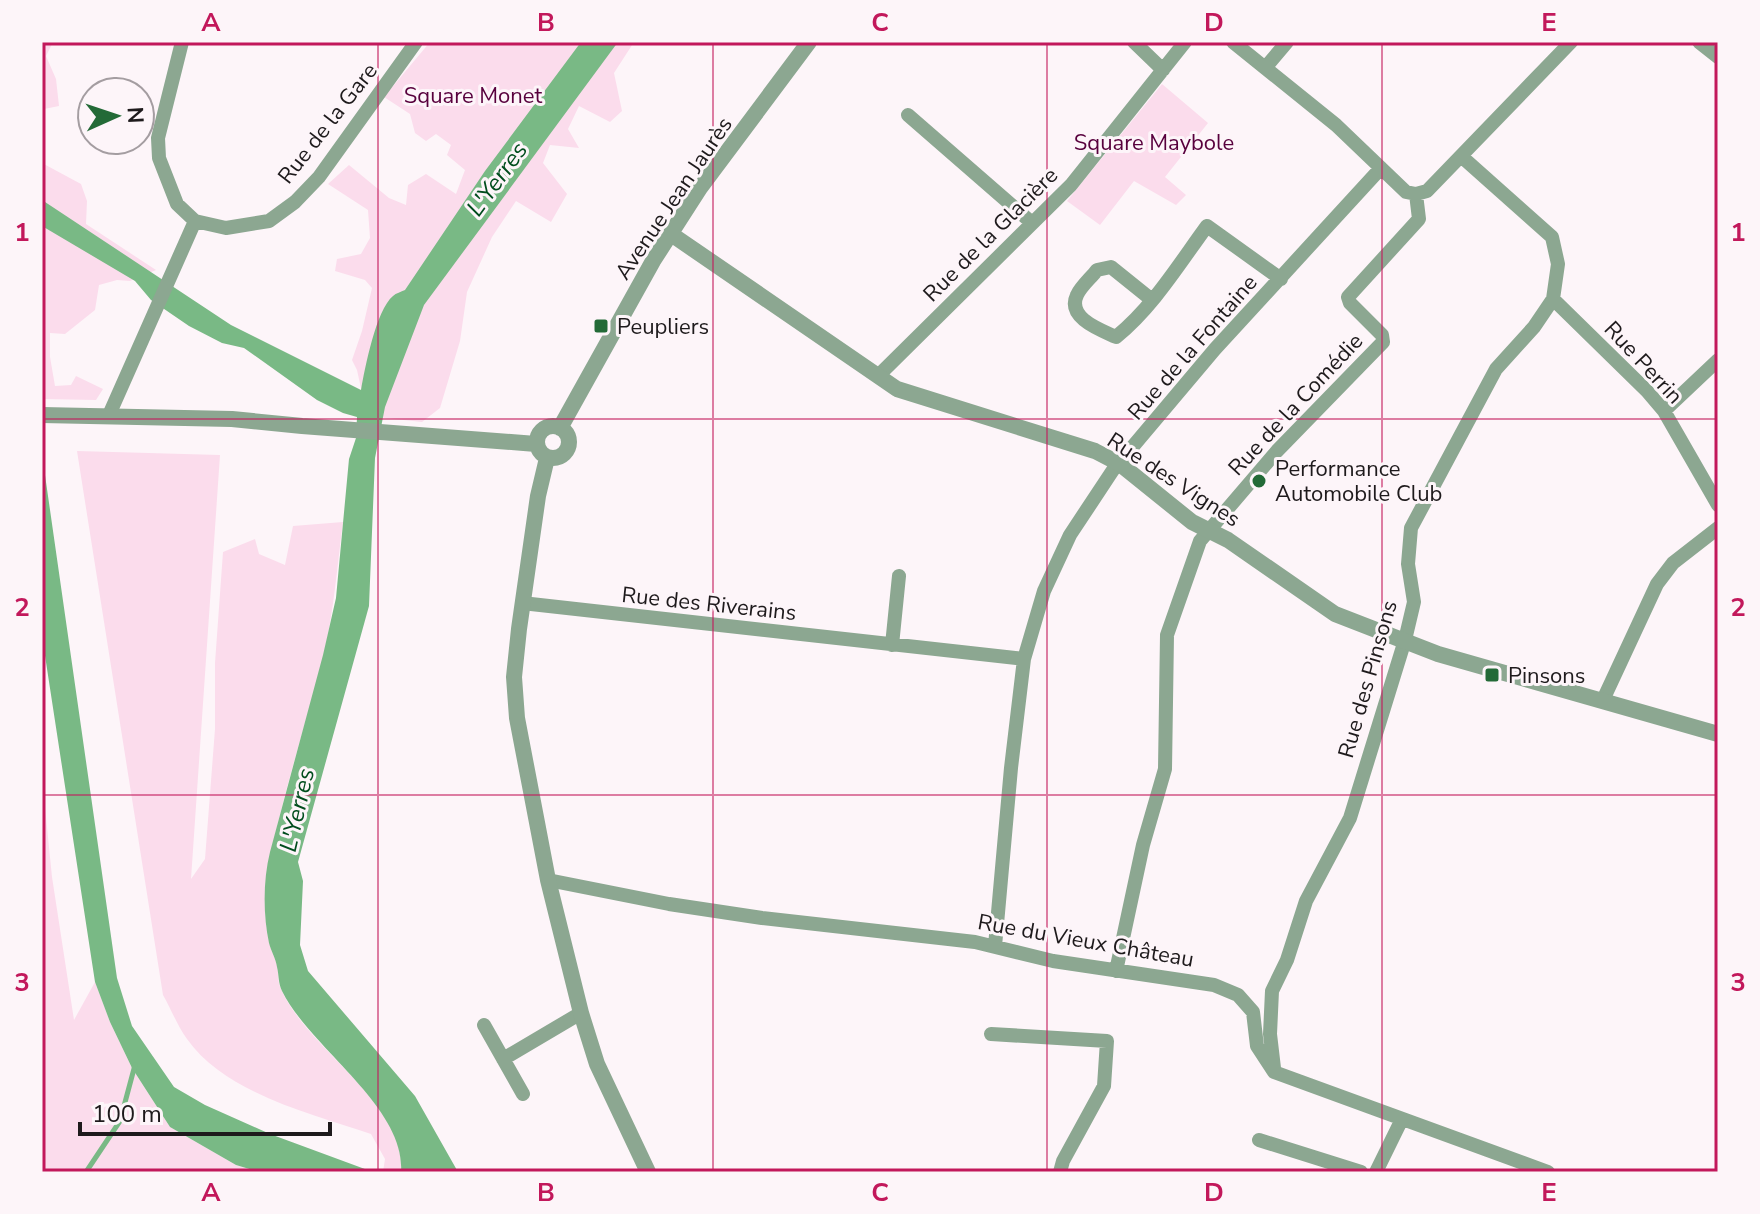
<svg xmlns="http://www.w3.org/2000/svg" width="1760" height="1214" font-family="'Nunito Sans',sans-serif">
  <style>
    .green { fill: #fbdcec }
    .water { fill: #79b985 }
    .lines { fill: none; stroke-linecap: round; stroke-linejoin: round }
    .stream { stroke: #79b985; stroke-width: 5 }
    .minor { stroke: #8ca791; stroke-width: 14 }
    .tertiary { stroke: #8ca791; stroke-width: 16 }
    .grid { fill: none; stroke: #c2185b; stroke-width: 2; stroke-opacity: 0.55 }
    .poi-dot { fill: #236a37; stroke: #fdf5f9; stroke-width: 3 }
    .labels { text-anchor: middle; stroke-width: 6; stroke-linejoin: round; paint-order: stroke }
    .park-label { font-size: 22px; fill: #58003d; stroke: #fdf5f9 }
    .street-label { font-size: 22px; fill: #1e1a1c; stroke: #fdf5f9 }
    .poi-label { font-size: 22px; fill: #1e1a1c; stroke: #fdf5f9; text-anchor: start }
    .water-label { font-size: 24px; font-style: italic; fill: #004d1d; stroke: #fdf5f9 }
    .neatline { fill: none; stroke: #c2185b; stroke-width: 3 }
    .grid-label { font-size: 26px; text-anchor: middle; font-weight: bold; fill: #c2185b }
  </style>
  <rect width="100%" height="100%" fill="#fdf5f9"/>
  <path class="green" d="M42,42H53L46,56L56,79L59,106L44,109L42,123Z
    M430,42H634L614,73L622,111L610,122L579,106L568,129L579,148L550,145L543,163L567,194L551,222L516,201L492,237L467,292L460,341L440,408L422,422L376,417L364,402L357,370L352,360L362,331L372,288L365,280L335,271L337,259L361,254L370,238L368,210L328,184L349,165L389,198L406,205L408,185L426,174L456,194L465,170L447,155L451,145L436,134L426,141L415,133L410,114L384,97Z
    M1162,84L1208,123L1165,177L1186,195L1176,205L1134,181L1100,225L1067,201Z
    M42,163L81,184L87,201L86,224L156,270L130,281L117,280L99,285L95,310L65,334L50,333V357L55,386L71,385L76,376L103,389L96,400L42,399V209L47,204L42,200Z
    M77,451L220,455L191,879L205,859L215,729V663L223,552L255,539L259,554L285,565L293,526L343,522C337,567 334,610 324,654C311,706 294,758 281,811C269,858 259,893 269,942C271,950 275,958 277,965C279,973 277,981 281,989C306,1048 407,1104 401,1172H383L385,1159L371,1134C311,1114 225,1093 187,1039C177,1025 171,1009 163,995Z
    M42,778L52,877L74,1020L95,982L110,1022L132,1068L170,1127L236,1165L259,1172H42Z"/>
  <path class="water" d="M581,42H618L424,305L385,407L375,458L369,606L298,862L303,881L300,945L308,971L415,1096L458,1172H401C406,1107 310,1048 282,991C278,983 279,975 277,967C276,959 271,951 269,943C263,915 263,880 270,852L323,655L336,598L349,459L356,438L357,417L343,413L317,400L244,348L222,343L189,326L151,300L135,281L42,226V200L231,325L361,390C365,368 376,310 393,296C396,293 401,292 405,290L485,171Z
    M42,454L117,978L132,1026L174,1087L205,1105L270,1134L373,1172H259L236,1165L170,1127L132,1068L110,1022L95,982L42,636Z"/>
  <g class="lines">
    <path class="stream" d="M86,1172L120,1121L135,1065"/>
    <path class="minor" d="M182,42L158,138L159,158L177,204L195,221L226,228L269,221L295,202L319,177L416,42
      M1134,42L1163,70
      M1233,42L1336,125L1406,192L1416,194L1427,191L1571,42
      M1699,42L1718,57
      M1265,68L1287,42
      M908,115L1032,223
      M1553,299L1647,391L1664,411L1718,505
      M1152,300L1111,267L1097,270C1091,278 1081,286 1077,295C1066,318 1101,330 1116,337C1153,307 1179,264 1207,226L1281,279
      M879,375L1071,185L1185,42
      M1664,411L1718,360
      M109,415L195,221
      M522,603L1024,659
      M892,645L899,576
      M1603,700L1657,584L1673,563L1718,528
      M548,880L669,904L762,918L975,942L1053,961L1214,985L1238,995L1253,1012L1257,1046L1274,1072L1548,1172
      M995,946L1011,768L1024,659L1044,591L1070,535L1113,470L1215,349L1381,168
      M1116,971L1143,845L1165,769L1167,635L1200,541L1277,451L1383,342L1382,335L1350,303L1348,297L1419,219L1416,194
      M484,1025L523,1094
      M991,1034L1107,1041L1104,1086L1063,1161L1060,1172
      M503,1059L581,1013
      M1274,1068L1270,1034L1272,991L1287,960L1306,901L1350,818L1405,640L1414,602L1408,564L1411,528L1496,369L1534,327L1553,299L1558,264L1552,237L1461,156
      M1259,1140L1361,1172
      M1376,1172L1402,1119"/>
    <path class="tertiary" d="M671,234L897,389L1095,451L1120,464L1192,522L1228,540L1335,614L1438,654L1718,734
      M42,415L232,419L302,426L536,444
      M537 442a16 16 0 1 1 32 0a16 16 0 1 1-32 0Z
      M560,428L653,261L700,188L809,42
      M547,458L538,496L519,629L514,677L517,718L548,880L581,1013L597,1064L648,1172"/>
  </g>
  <path class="grid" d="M378,42V1172M713,42V1172M1047,42V1172M1382,42V1172M42,419H1718M42,795H1718"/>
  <g class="poi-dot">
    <rect x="593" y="318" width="16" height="16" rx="4"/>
    <circle cx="1259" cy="481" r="8"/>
    <rect x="1484" y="667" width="16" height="16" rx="4"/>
  </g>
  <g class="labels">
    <g class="park-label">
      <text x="473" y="103">Square Monet</text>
      <text x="1154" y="150">Square Maybole</text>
    </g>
    <g class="street-label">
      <text transform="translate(327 123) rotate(-52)" y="8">Rue de la Gare</text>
      <text transform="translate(673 198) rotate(-56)" y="8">Avenue Jean Jaurès</text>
      <text transform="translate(990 234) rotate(-45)" y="8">Rue de la Glacière</text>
      <text transform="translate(1192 347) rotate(-49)" y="8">Rue de la Fontaine</text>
      <text transform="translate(1644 362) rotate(47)" y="8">Rue Perrin</text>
      <text transform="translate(1295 404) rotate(-47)" y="8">Rue de la Comédie</text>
      <text transform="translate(1174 479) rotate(33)" y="8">Rue des Vignes</text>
      <text transform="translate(709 603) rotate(6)" y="8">Rue des Riverains</text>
      <text transform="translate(1367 679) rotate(-74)" y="8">Rue des Pinsons</text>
      <text transform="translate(1086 940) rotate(10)" y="8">Rue du Vieux Château</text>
    </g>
    <g class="poi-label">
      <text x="617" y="334">Peupliers</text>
      <text x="1275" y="476">Performance<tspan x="1275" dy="25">Automobile Club</tspan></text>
      <text x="1508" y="683">Pinsons</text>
    </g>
    <g class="water-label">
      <text transform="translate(497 179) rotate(-54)" y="8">L'Yerres</text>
      <text transform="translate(297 810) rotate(-77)" y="8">L'Yerres</text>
    </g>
  </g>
  <rect width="1760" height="1214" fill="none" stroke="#fdf5f9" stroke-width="88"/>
  <g transform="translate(116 116) rotate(87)"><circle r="38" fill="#fdf5f9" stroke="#a49da1" stroke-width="2"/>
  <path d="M0-6L14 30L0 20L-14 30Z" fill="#236a37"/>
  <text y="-12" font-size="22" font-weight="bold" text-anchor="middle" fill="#1e1a1c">N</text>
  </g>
  <path d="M80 1122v12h250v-12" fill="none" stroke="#1e1a1c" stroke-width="4"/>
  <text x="92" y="1122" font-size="24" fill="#1e1a1c" stroke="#fdf5f9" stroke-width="6" paint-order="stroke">100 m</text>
  <rect x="44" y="44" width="1672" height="1126" class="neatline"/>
  <g class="grid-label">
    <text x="211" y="31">A</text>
    <text x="546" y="31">B</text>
    <text x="880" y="31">C</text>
    <text x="1214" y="31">D</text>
    <text x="1549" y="31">E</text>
    <text x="22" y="241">1</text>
    <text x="1738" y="241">1</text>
    <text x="22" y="616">2</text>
    <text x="1738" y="616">2</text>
    <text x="22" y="991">3</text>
    <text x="1738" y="991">3</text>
    <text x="211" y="1201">A</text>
    <text x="546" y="1201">B</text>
    <text x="880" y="1201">C</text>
    <text x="1214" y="1201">D</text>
    <text x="1549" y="1201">E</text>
  </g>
</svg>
